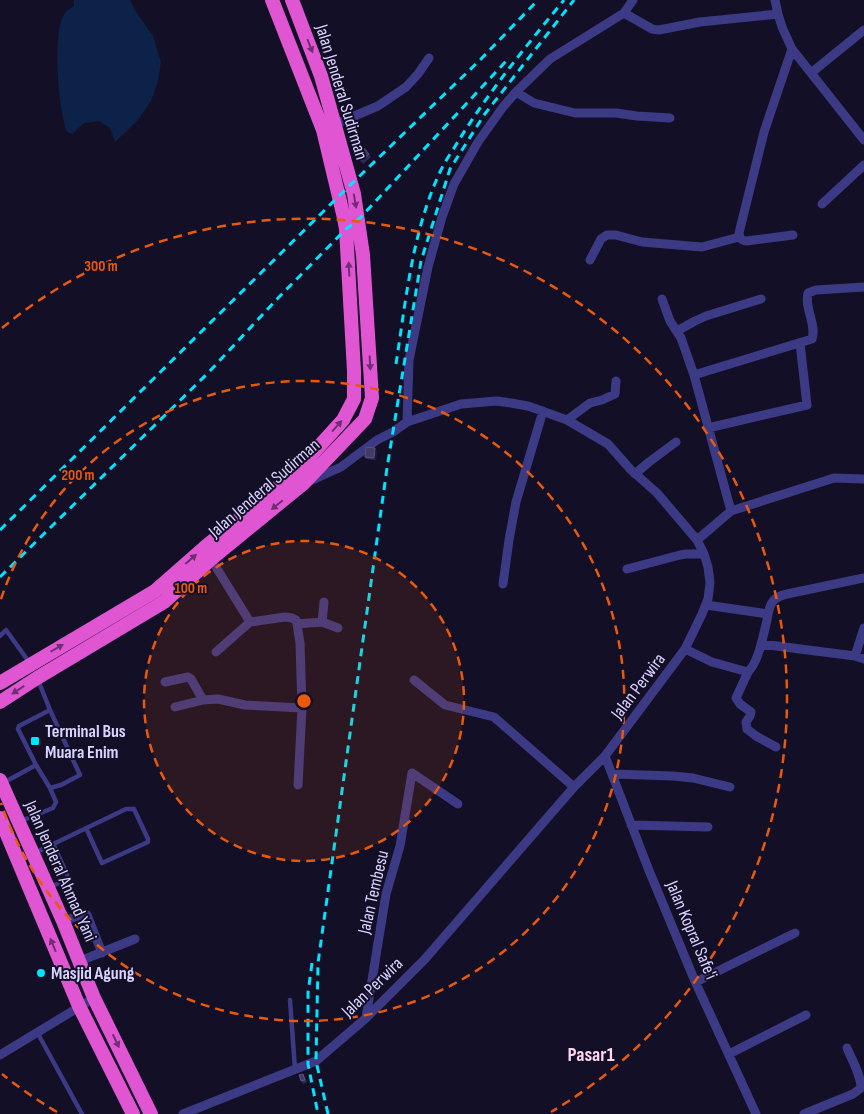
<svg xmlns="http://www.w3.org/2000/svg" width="864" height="1114" font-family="'Sofia Sans Condensed',sans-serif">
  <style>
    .water { fill: #0c2248 }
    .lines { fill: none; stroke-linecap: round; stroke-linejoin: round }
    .service { stroke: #3d3a85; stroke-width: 4.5 }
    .minor { stroke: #3d3a85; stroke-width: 9 }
    .trunk { stroke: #e055d1; stroke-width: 14 }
    .rail { stroke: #00e5ff; stroke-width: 3; stroke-dasharray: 8 6; stroke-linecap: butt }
    .wall { fill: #312854 }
    .shaded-wall { fill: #1d163a }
    .building { fill: #433a66; stroke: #5a527e }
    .oneway { fill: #6f2e73 }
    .ring { fill: none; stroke: #e8590c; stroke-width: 2.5; stroke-dasharray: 9 6 }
    .poi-dot { fill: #00e5ff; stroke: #130f26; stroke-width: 2 }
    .labels { text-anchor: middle; stroke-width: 4; stroke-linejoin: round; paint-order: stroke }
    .street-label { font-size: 18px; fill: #d9d4ff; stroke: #130f26 }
    .poi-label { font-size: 18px; font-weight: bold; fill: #d9d4ff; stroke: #130f26; text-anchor: start }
    .quarter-label { font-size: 20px; font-weight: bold; fill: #ffd6f0; stroke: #130f26 }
    .centre { fill: #e8590c; stroke: #130f26; stroke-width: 2.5 }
    .ring-label { font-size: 15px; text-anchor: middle; font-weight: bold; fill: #e8590c; stroke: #130f26; stroke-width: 4; stroke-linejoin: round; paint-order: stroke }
  </style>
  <rect width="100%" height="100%" fill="#130f26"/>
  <path class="water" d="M74,0H130L136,12L153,36L161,62L158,81L151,101L138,120L115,142L110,128L99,121L84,123L72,134L67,132C59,110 51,33 65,13C67,10 71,8 74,6Z"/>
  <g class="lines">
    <path class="service" d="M0,636L6,630L29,662
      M36,765L18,729L19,726L50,710
      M3,783L36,765L50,788L61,785L80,775L50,710L38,680
      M21,821L53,808L56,802L50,788
      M20,860L126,809H134L148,839V842L102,863L86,828
      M49,887L68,880L67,874L53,844
      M290,1000L295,1069
      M37,1032L82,1114"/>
    <path class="minor" d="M775,0L778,14L782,27L792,49L864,140
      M624,13L652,29L659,30L700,22L778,14
      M792,49L764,132L739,233C740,239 741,240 746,241L793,235
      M811,73L864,30
      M516,92L534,103L575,113H616L637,116L670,118
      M331,126L378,106L406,87L418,74L429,58
      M822,204L864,165
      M590,260L601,239L607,235H616L642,242L702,247L739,237
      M662,299L670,321L681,338L694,375L731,511
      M677,331L695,321L706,316L761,299
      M694,375L812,339C817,325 804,308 808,293L816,290L864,287
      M567,420L590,403L602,400L615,394L616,381
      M407,422L409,360L428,267L442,217L454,184L478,142L503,107L516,92L550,59L624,13L633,0
      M708,428L807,405L800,343
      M635,474L649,462L676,442
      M697,540L731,511L834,478L864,479
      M211,559L250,622L285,617L292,618L296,620L297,624L300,643L302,708L298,785
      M627,569L680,555L686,554H704
      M503,584L509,540L516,502L543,411
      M706,605L768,614
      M322,622L324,602
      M297,624L322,622L338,628
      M761,644L855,656L864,659
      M685,649L712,662L748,672C759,661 763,636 767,620C768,614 769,606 773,601C777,597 782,595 787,594L864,578
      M216,652L250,622
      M855,656L864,628
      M748,672L736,698L740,704L751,712L750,716L746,722L747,729L756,736L776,747
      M414,680L445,705L494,717L574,787
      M165,682L188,677L191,679L203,700
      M175,707L203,700L218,699L245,705L302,708
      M605,756L648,868L694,979L756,1114
      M612,774L673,776L693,778L730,787
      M631,825L708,827
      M63,921L81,915H87L102,953
      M80,961L135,939
      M696,982L795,933
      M366,1017L386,894L400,846L412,773L458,804
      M729,1054L806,1015
      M0,1055L94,998
      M183,1114L316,1061L366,1018L425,959L574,787L605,756L685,649L702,614L708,599L710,583L708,567L704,554L697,540L657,493L631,470L608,444L567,420L528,406L511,403L497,401L461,404L407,422L393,432L377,440L341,467L310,481
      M804,1114L853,1094L861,1088C861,1075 852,1060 847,1048"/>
    <path class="trunk" d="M0,683L155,591L204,548L295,473L343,420L354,399V371L346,229L344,218L323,130L272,0
      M0,702L37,678L164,602L211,559L304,483L365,419L372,398L363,255L354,194L321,76L292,0
      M0,780L63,921L94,998L151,1114
      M0,818L79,1006L133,1114"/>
    <path class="rail" d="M396,364C406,300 412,232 440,172C445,161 453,150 459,140C490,90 527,45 564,0
      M0,530L340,195L481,59L538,0
      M0,577L209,372L278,298L346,229L359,219L508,59
      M312,963L308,993V1064L318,1114
      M328,1114L316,1061L318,963L387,468L421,261L450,169L484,115L574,0"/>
  </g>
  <path class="wall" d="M355,154H369L371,157L363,164Z
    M375,448L377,451L376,460L366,459L365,457Z
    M303,1074L307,1082L303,1084L301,1081Z"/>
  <path class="shaded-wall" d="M375,448L377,451L376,460L374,458Z"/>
  <path class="building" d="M363,147L369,154L361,161L355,154Z
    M366,447L375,448L374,458L365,457Z
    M303,1074L305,1080L301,1081L299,1075Z"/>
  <defs><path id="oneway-solid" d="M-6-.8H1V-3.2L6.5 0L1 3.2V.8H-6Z" transform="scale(1.25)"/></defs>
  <g class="oneway">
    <use href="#oneway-solid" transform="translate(310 46) rotate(69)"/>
    <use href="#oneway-solid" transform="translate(355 201) rotate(80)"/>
    <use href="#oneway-solid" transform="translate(349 269) rotate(-93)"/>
    <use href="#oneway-solid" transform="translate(370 363) rotate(87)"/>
    <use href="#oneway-solid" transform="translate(337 426) rotate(-48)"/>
    <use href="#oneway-solid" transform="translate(277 505) rotate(141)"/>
    <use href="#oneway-solid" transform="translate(191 559) rotate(-41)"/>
    <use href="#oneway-solid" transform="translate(57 648) rotate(-30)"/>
    <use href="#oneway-solid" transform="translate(18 690) rotate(147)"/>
    <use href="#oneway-solid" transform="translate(53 945) rotate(-113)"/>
    <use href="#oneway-solid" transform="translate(116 1041) rotate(64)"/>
  </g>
  <circle cx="304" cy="701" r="160" fill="#e8590c" fill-opacity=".12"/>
  <g class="ring">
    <circle cx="304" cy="701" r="160"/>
    <path d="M1 599A320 320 0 1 1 1 803"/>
    <path d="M57 1112A480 480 0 0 1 2 1074M2 328A480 480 0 1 1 551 1112"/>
  </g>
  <g class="poi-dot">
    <rect x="30" y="736" width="10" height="10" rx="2.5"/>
    <circle cx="41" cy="973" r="5"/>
  </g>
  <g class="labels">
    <g class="street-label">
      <text transform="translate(342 92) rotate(73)" y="6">Jalan Jenderal Sudirman</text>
      <text transform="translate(264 488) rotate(-41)" y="6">Jalan Jenderal Sudirman</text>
      <text transform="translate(638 686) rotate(-53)" y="6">Jalan Perwira</text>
      <text transform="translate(61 871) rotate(66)" y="6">Jalan Jenderal Ahmad Yani</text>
      <text transform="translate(373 892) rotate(-77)" y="6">Jalan Tembesu</text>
      <text transform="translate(692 930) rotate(67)" y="6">Jalan Kopral Safe'i</text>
      <text transform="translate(372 987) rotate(-44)" y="6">Jalan Perwira</text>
    </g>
    <g class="poi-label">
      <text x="45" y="737">Terminal Bus<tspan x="45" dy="21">Muara Enim</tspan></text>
      <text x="51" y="979">Masjid Agung</text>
    </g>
    <g class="quarter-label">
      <text x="591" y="1061">Pasar1</text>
    </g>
  </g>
  <circle cx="304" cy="701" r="8" class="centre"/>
  <g class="ring-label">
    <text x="101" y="271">300 m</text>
    <text x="78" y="480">200 m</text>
    <text x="191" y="593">100 m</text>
  </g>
</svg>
